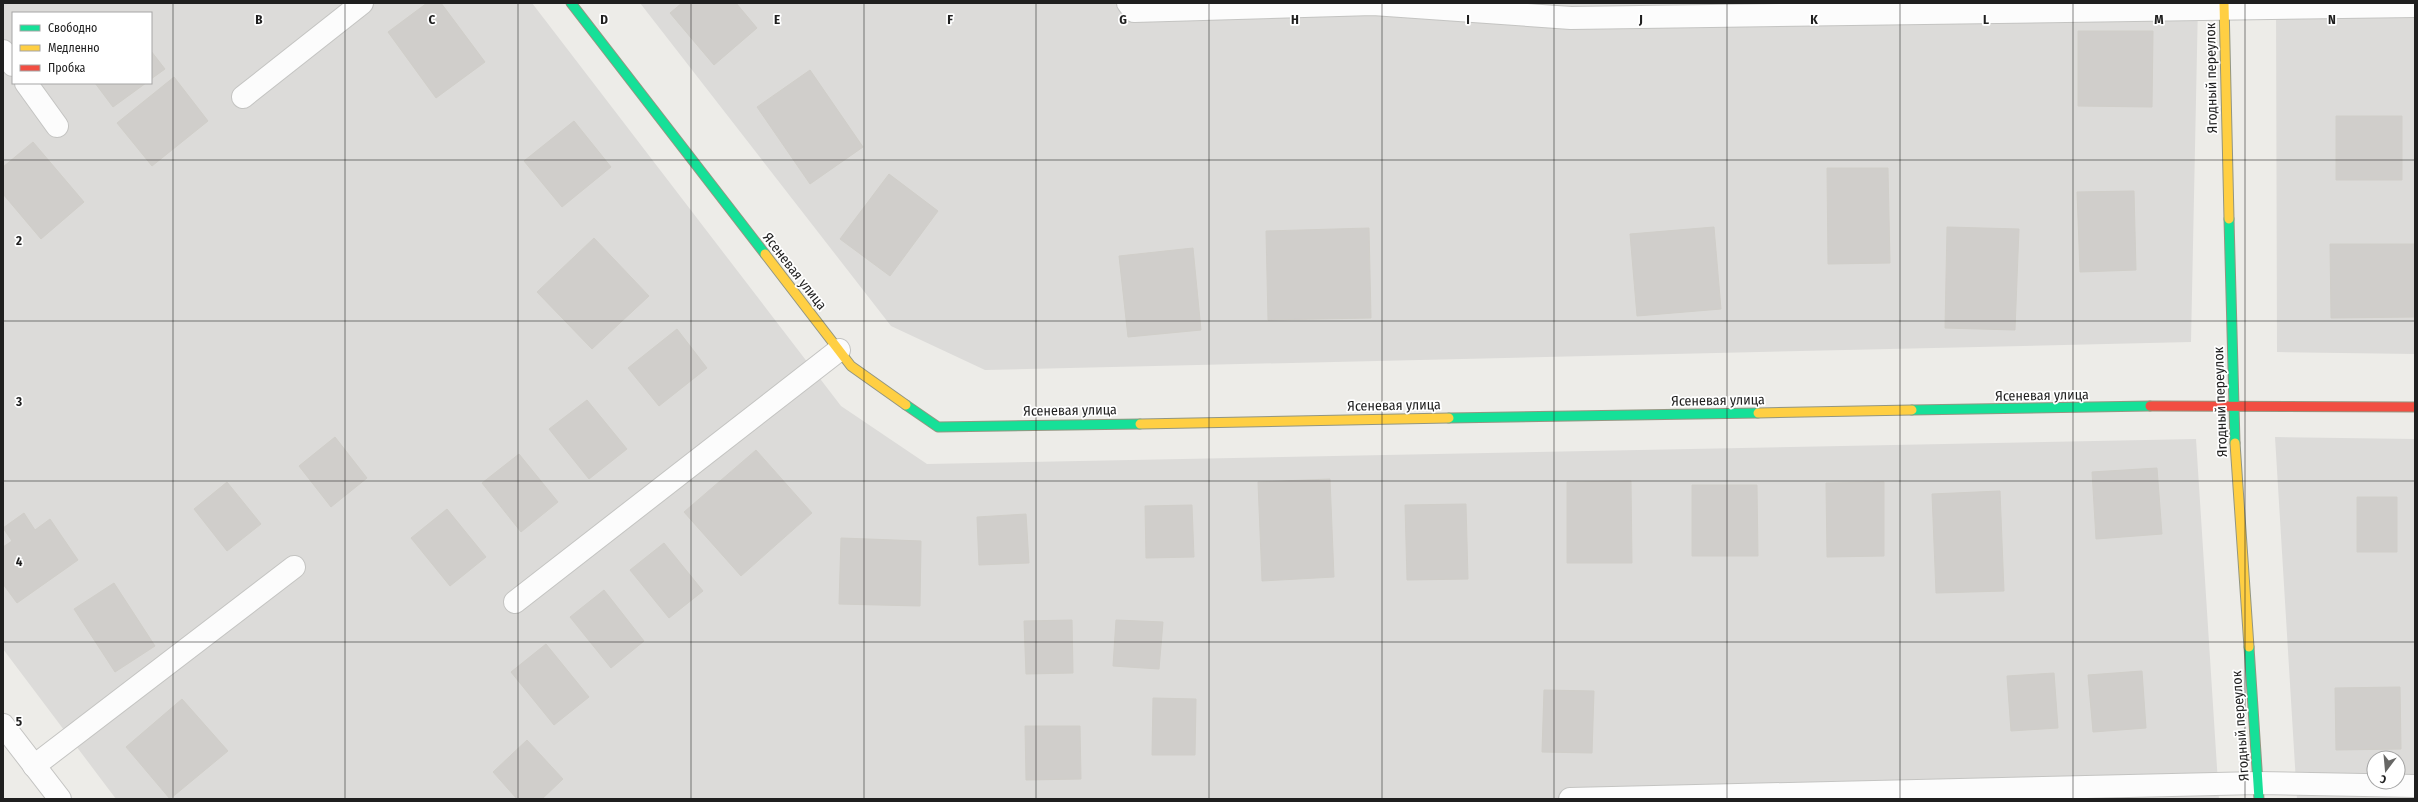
<svg xmlns="http://www.w3.org/2000/svg" width="2418" height="802" font-family="'Fira Sans Condensed',sans-serif">
  <style>
    .residential { fill: #dcdbd9; fill-rule: evenodd }
    .building { fill: #d0cecb; stroke: #d0cec9 }
    .lines { fill: none; stroke-linecap: round; stroke-linejoin: round }
    .lane-casing { stroke: #c4c4c2; stroke-width: 24 }
    .street-casing { stroke: #c4c4c2; stroke-width: 24 }
    .fast-casing { stroke: #939681; stroke-width: 11 }
    .slow-casing { stroke: #939681; stroke-width: 11 }
    .jam-casing { stroke: #939681; stroke-width: 11 }
    .lane { stroke: #fcfcfc; stroke-width: 22 }
    .street { stroke: #fcfcfc; stroke-width: 22 }
    .fast { stroke: #16e098; stroke-width: 9 }
    .slow { stroke: #ffcf43; stroke-width: 9 }
    .jam { stroke: #f24e42; stroke-width: 9 }
    .grid { fill: none; stroke: #1f1f1f; stroke-width: 1; stroke-opacity: 0.55 }
    .labels { text-anchor: middle; stroke-width: 3.5; stroke-linejoin: round; paint-order: stroke }
    .street-label { font-size: 14px; fill: #1f1f1f; stroke: #fff }
    .grid-label { font-size: 13px; text-anchor: middle; font-weight: bold; fill: #1f1f1f; stroke: #fff; stroke-width: 3.5; stroke-linejoin: round; paint-order: stroke }
  </style>
  <rect width="100%" height="100%" fill="#edece8"/>
  <path class="residential" d="M3,3H532L841,406L927,464L2196,439L2219,799H116L3,649ZM13,13H151V83H13Z
    M640,3H2198L2191,342L985,370L891,326Z
    M2276,3H2415V354L2277,352Z
    M2275,437L2415,439V799H2297ZM2374,758H2398V782H2374Z"/>
  <path class="building" d="M427,3H441L485,62L436,98L388,32Z
    M682,3H736L757,28L714,65L670,13Z
    M2078,31H2153L2152,107L2078,106Z
    M151,51L165,69L151,79Z
    M810,70L863,147L810,184L757,107Z
    M174,77L208,121L152,166L117,123Z
    M95,83H146L113,107Z
    M2336,116H2402V180H2336Z
    M574,121L611,167L562,207L524,161Z
    M33,142L84,202L41,239L3,194V167Z
    M1827,168H1888L1890,263L1828,264Z
    M889,174L938,211L890,276L840,239Z
    M2134,191L2136,270L2080,272L2077,192Z
    M1714,227L1721,309L1637,316L1630,234Z
    M1947,227L2019,229L2015,330L1945,328Z
    M1369,228L1371,318L1268,320L1266,231Z
    M594,238L649,296L592,349L537,292Z
    M2330,244H2415V317L2331,318Z
    M1193,248L1201,330L1128,337L1119,256Z
    M677,329L707,368L659,406L628,368Z
    M587,400L627,449L589,479L549,429Z
    M335,437L367,478L331,507L299,466Z
    M756,450L812,513L741,576L684,512Z
    M519,454L558,502L521,532L482,483Z
    M2157,468L2162,534L2096,539L2092,472Z
    M1330,479L1334,577L1262,581L1258,482Z
    M1631,481L1632,563H1567V482Z
    M227,482L261,524L227,551L194,509Z
    M1884,482V556L1827,557L1826,483Z
    M1692,485H1757L1758,556H1692Z
    M2000,491L2004,591L1936,593L1932,494Z
    M2357,497H2397V552H2357Z
    M1466,504L1468,579L1407,580L1405,505Z
    M1192,505L1194,557L1146,558L1145,506Z
    M447,509L486,557L450,586L411,538Z
    M24,513L35,530L50,519L78,560L17,603L3,584V547L12,541L3,528Z
    M1026,514L1029,563L979,565L977,517Z
    M841,538L921,541L920,606L839,604Z
    M664,543L703,591L669,618L630,570Z
    M114,583L155,646L115,672L74,609Z
    M604,590L644,641L611,668L570,617Z
    M1072,620L1073,673L1026,674L1024,621Z
    M1116,620L1163,622L1159,669L1113,666Z
    M546,644L589,697L554,725L511,672Z
    M2142,671L2146,728L2093,732L2088,675Z
    M2054,673L2058,728L2011,731L2007,676Z
    M2400,687L2401,749L2336,750L2335,688Z
    M1544,690L1594,691L1592,753L1542,752Z
    M1153,698L1196,699L1195,755H1152Z
    M182,699L228,751L170,799L126,747Z
    M1025,726H1080L1081,779L1026,780Z
    M527,740L563,779L542,799H517L493,772Z"/>
  <g class="lines">
    <g class="lane-casing">
      <path id="lane" d="M1128,3L1134,11L1373,4L1571,18L2415,6
        M3,51L13,65
        M26,83L57,126
        M243,97L362,3
        M515,602L839,350
        M34,766L294,567
        M1570,799L2258,783L2415,786"/>
    </g>
    <g class="street-casing">
      <path id="street" d="M3,725L60,799"/>
    </g>
    <g class="fast-casing">
      <path id="fast" d="M571,3L765,254
        M2229,219L2235,443
        M906,405L938,427L1140,424
        M1912,410L2150,406
        M1449,418L1758,413
        M2249,647L2259,799"/>
    </g>
    <g class="slow-casing">
      <path id="slow" d="M2224,3L2229,219
        M765,254L851,366L906,405
        M1758,413L1912,410
        M1140,424L1449,418
        M2235,443L2249,647"/>
    </g>
    <g class="jam-casing">
      <path id="jam" d="M2150,406L2415,407"/>
    </g>
    <use href="#lane" class="lane"/>
    <use href="#street" class="street"/>
    <use href="#fast" class="fast"/>
    <use href="#slow" class="slow"/>
    <use href="#jam" class="jam"/>
  </g>
  <path class="grid" d="M173,3V799M345,3V799M518,3V799M691,3V799M864,3V799M1036,3V799M1209,3V799M1382,3V799M1554,3V799M1727,3V799M1900,3V799M2073,3V799M2245,3V799M3,160H2415M3,321H2415M3,481H2415M3,642H2415"/>
  <g class="labels">
    <g class="street-label">
      <text transform="translate(2211 78) rotate(-91)" y="5">Ягодный переулок</text>
      <text transform="translate(795 271) rotate(52)" y="5">Ясеневая улица</text>
      <text transform="translate(2042 395) rotate(-1)" y="5">Ясеневая улица</text>
      <text transform="translate(1718 400) rotate(-1)" y="5">Ясеневая улица</text>
      <text transform="translate(2220 402) rotate(-92)" y="5">Ягодный переулок</text>
      <text transform="translate(1394 405) rotate(-1)" y="5">Ясеневая улица</text>
      <text transform="translate(1070 410) rotate(-1)" y="5">Ясеневая улица</text>
      <text transform="translate(2240 726) rotate(-94)" y="5">Ягодный переулок</text>
    </g>
  </g>
  <g class="grid-label">
    <text x="259" y="24">B</text>
    <text x="432" y="24">C</text>
    <text x="604" y="24">D</text>
    <text x="777" y="24">E</text>
    <text x="950" y="24">F</text>
    <text x="1123" y="24">G</text>
    <text x="1295" y="24">H</text>
    <text x="1468" y="24">I</text>
    <text x="1641" y="24">J</text>
    <text x="1814" y="24">K</text>
    <text x="1986" y="24">L</text>
    <text x="2159" y="24">M</text>
    <text x="2332" y="24">N</text>
    <text x="19" y="245">2</text>
    <text x="19" y="406">3</text>
    <text x="19" y="566">4</text>
    <text x="19" y="726">5</text>
  </g>
  <rect width="2418" height="802" fill="none" stroke="#1f1f1f" stroke-width="8"/>
  <rect x="12" y="12" width="140" height="72" fill="#ffffff" stroke="#a5a5a5"/>
  <rect x="20" y="25" width="20" height="6" fill="#16e098" stroke="#a5a5a5"/>
  <text x="48" y="32" font-size="12" fill="#1f1f1f">Свободно</text>
  <rect x="20" y="45" width="20" height="6" fill="#ffcf43" stroke="#a5a5a5"/>
  <text x="48" y="52" font-size="12" fill="#1f1f1f">Медленно</text>
  <rect x="20" y="65" width="20" height="6" fill="#f24e42" stroke="#a5a5a5"/>
  <text x="48" y="72" font-size="12" fill="#1f1f1f">Пробка</text>
  <g transform="translate(2386 770) rotate(196)"><circle r="19" fill="#ffffff" stroke="#a5a5a5"/>
  <path d="M0-3L7 15L0 10L-7 15Z" fill="#676765"/>
  <text y="-6" font-size="11" font-weight="bold" text-anchor="middle" fill="#1f1f1f">С</text>
  </g>
</svg>
